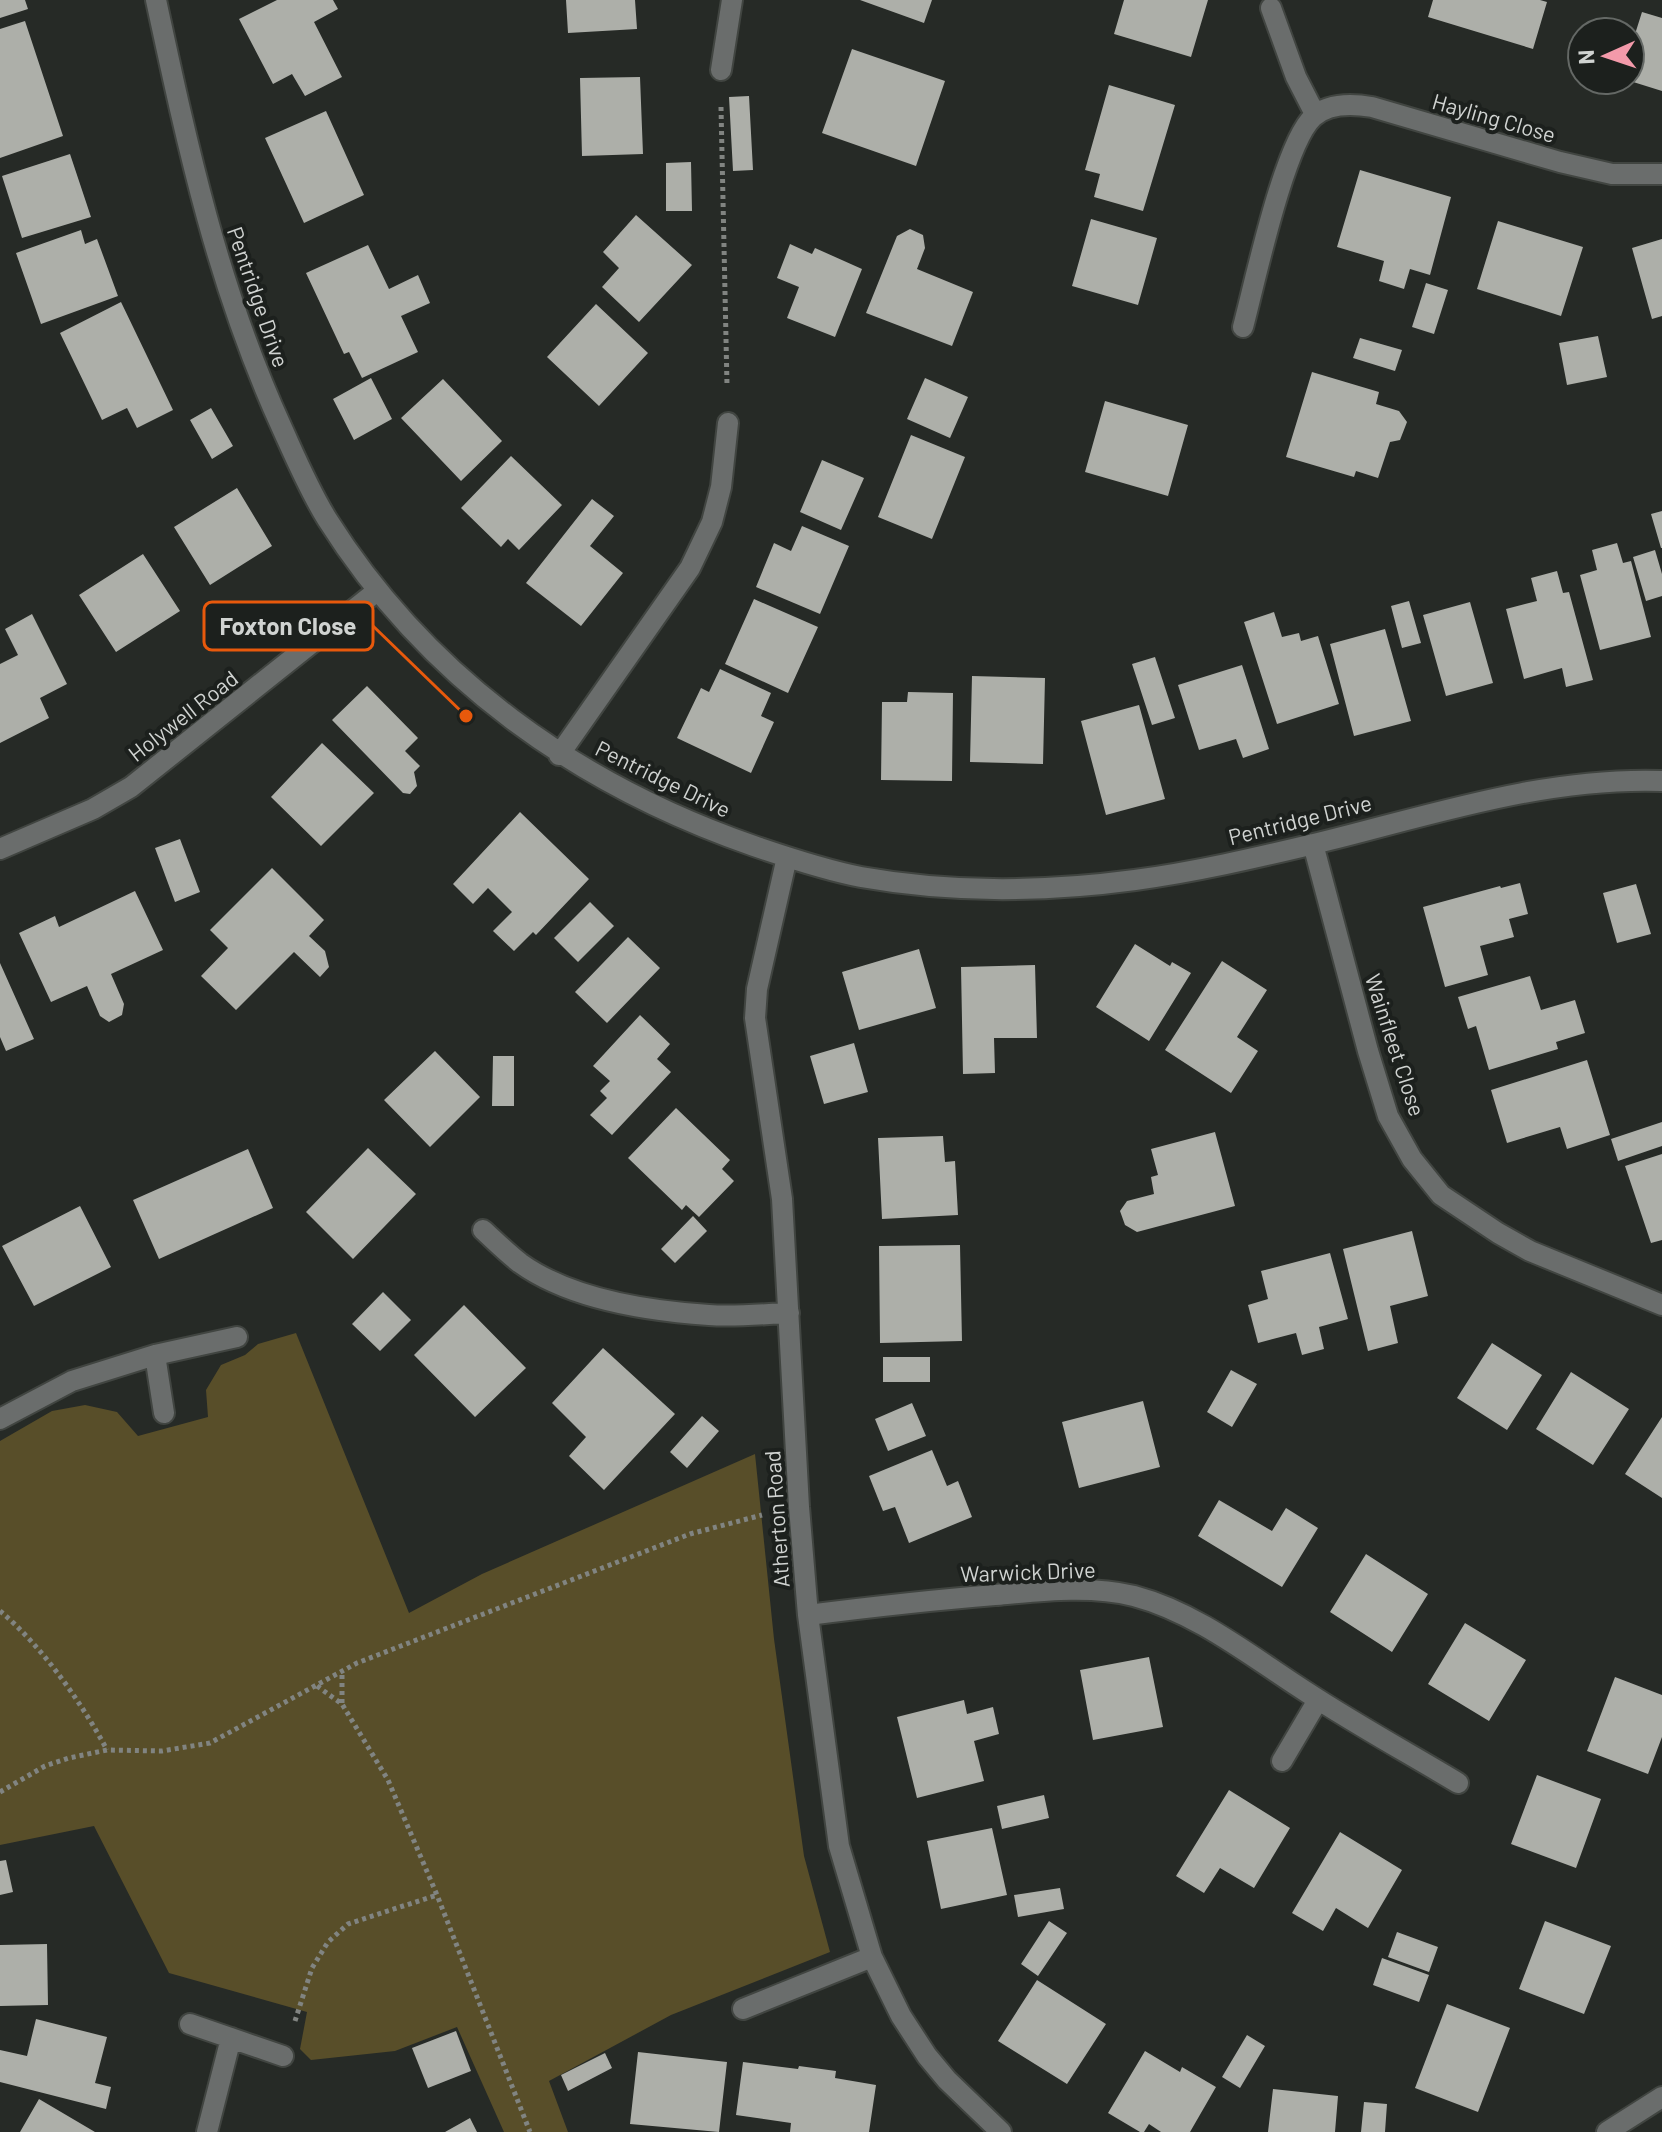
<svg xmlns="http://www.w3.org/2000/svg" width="1662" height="2132" font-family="Barlow,sans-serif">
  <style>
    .green { fill: #584e29 }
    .building { fill: #adafa9 }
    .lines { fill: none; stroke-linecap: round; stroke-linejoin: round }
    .minor-casing { stroke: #414541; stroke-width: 24 }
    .path { stroke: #818481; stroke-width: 5; stroke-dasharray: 4 4; stroke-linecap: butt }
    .minor { stroke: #6a6d6c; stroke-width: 20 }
    .labels { text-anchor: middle; stroke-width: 8; stroke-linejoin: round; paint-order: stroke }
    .street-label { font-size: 22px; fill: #d0d3d1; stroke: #1c201d }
    .leader { fill: none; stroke: #e8590c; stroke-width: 3 }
    .callout-dot { fill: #e8590c; stroke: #1c201d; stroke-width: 3 }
    .callout { fill: #1c201d; stroke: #e8590c; stroke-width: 3 }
    .callout-label { font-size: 24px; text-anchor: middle; font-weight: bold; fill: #d0d3d1 }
  </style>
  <rect width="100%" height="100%" fill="#262a26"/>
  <path class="green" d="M296,1333L409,1613L482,1574L755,1454L774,1639L804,1856L830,1952L671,2015L549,2081L568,2132H504L457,2027L395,2051L311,2060L300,2049L307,2012L169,1973L94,1826L0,1845V1441L52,1411L85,1405L117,1412L138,1436L208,1417L206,1390L221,1365L245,1355L258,1344Z"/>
  <path class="building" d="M0,0H25L28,9L0,18Z
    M277,0H333L338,9L314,22L342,77L305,96L292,74L273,84L239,19Z
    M566,0H635L637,29L568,33Z
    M860,0H932L924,23Z
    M1124,0H1208L1191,57L1114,34Z
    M1433,0H1540L1547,2L1533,49L1428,17Z
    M1642,12L1662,18V91L1630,81V50Z
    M25,21L63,136L0,158V29Z
    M852,49L945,81L916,166L822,133Z
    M640,77L643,154L582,156L580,78Z
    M1109,85L1175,105L1143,211L1094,197L1100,174L1085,170Z
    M749,96L753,170L733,171L729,97Z
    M326,111L364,195L304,223L265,138Z
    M70,154L91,217L22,238L2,176Z
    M691,162L692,211H666V163Z
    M1360,170L1451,197L1430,275L1410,269L1404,289L1379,281L1384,261L1337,247Z
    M636,215L692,265L639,322L602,287L619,268L603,252Z
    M1091,219L1157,238L1138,305L1072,286Z
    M1498,221L1583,247L1561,316L1477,289Z
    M910,229L923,235L925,248L917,269L973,292L952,346L866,313L897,236Z
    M81,230L85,244L97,239L118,296L41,324L16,253Z
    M1662,239V316L1652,319L1632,248Z
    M790,244L812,254L815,248L862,269L835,337L787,318L799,287L777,278Z
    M368,245L389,289L418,275L430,303L401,316L418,352L362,378L349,352L344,354L306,273Z
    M1426,283L1448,290L1434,334L1412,327Z
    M121,302L173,410L137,428L127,408L102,420L60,333Z
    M596,304L648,353L599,406L547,357Z
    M1598,336L1607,377L1567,385L1559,343Z
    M1360,338L1402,350L1395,371L1353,358Z
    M1312,372L1379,392L1376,404L1399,411L1407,422L1400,440L1390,442L1378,478L1356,471L1354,477L1286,457Z
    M371,378L392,419L354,440L333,399Z
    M925,378L968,397L950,438L907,419Z
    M443,379L502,441L461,481L401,418Z
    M1105,401L1188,425L1168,496L1085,472Z
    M211,408L233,446L212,459L190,420Z
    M911,435L965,457L932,539L878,517Z
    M511,456L562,505L519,550L508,539L501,547L461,508Z
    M822,460L864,478L841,530L800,512Z
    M237,488L272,546L210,585L174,527Z
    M592,499L614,516L590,546L623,573L581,626L526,583Z
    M1662,511V548H1661L1651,514Z
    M802,526L849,546L820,614L756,587L774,543L791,551Z
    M1617,543L1623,563L1631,561L1651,637L1600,650L1580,575L1597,570L1592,550Z
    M1655,550L1662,574V596L1646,601L1633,557Z
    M143,554L180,611L116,652L79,595Z
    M1557,571L1563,593L1569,592L1593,680L1566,687L1562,668L1524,679L1506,609L1537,601L1531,578Z
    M754,599L818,627L788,693L725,664Z
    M1409,601L1421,643L1402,648L1391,606Z
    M1470,602L1493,683L1446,696L1423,615Z
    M1274,612L1282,637L1299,633L1301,641L1318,636L1339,704L1277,724L1244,622Z
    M32,614L67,684L40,698L49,718L0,743V664L18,655L5,629Z
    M1385,629L1411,721L1354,736L1330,644Z
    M1155,657L1175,718L1152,725L1132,664Z
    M1242,665L1269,749L1243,758L1236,739L1199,750L1178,685Z
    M720,669L771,693L761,716L774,722L751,773L677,738L701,688L709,692Z
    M972,676L1045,678L1043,764L970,762Z
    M367,686L418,738L405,751L420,766L414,772L417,786L410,794L403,793L332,720Z
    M908,692L953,693L952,781L881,780L882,702H907Z
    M1139,705L1165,799L1106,815L1081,721Z
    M322,743L374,793L321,846L271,797Z
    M520,812L589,879L536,935L533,932L514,951L493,931L512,912L488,888L473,904L453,884Z
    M180,839L200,892L175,902L155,848Z
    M272,868L324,920L309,936L325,951L329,967L320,977L294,952L236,1010L201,976L228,948L210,930Z
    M1520,883L1528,914L1509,919L1514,937L1480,946L1488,975L1445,987L1423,907L1500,886L1501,888Z
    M1636,884L1651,934L1617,943L1603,893Z
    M135,891L163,950L111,974L124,1004L122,1015L109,1022L100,1016L87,986L51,1002L19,933L55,916L59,927Z
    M590,902L614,926L578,962L554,938Z
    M628,937L660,968L607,1023L575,992Z
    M1135,944L1170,966L1172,962L1191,973L1149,1041L1096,1007Z
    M919,949L936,1008L859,1030L842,972Z
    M1222,961L1267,990L1237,1037L1258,1051L1231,1093L1165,1050Z
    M0,963L34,1039L6,1051L0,1037Z
    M1035,965L1037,1038H994L995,1073L963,1074L961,967Z
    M1530,976L1541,1010L1575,1000L1585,1033L1556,1042L1558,1049L1489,1070L1476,1026L1468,1029L1458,997Z
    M640,1015L670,1044L657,1059L671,1072L612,1135L590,1115L607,1098L600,1091L610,1081L593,1066Z
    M854,1043L868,1092L824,1104L810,1056Z
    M435,1051L480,1097L430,1147L384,1100Z
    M493,1056H514V1106H492Z
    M1587,1060L1610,1135L1567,1149L1560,1127L1507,1143L1491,1090Z
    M676,1108L730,1160L722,1169L734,1181L699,1217L686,1205L682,1210L628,1158Z
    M1662,1122V1146L1618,1161L1611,1139Z
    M1215,1132L1235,1206L1137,1232L1125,1225L1120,1211L1127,1201L1154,1194L1151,1177L1158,1175L1151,1149Z
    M943,1136L945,1162L955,1161L958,1215L882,1219L878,1138Z
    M368,1148L416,1194L353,1259L306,1212Z
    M248,1149L273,1208L159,1259L133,1200Z
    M1662,1154V1240L1651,1243L1625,1166Z
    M80,1206L111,1267L34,1306L2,1246Z
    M693,1216L707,1231L675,1263L661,1249Z
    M1412,1231L1428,1296L1390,1306L1398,1343L1368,1351L1343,1249Z
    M960,1245L962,1341L880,1343L879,1246Z
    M1330,1253L1348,1319L1319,1327L1324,1349L1302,1355L1296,1333L1258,1343L1248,1305L1268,1299L1261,1271Z
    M383,1292L411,1320L380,1351L352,1324Z
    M464,1305L526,1368L475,1417L414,1355Z
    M1492,1343L1542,1375L1507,1430L1457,1398Z
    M603,1348L675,1414L604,1490L569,1456L586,1437L552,1403Z
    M883,1357H930V1382H883Z
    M1231,1370L1257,1384L1232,1427L1207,1412Z
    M1571,1372L1629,1409L1593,1465L1536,1429Z
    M1143,1401L1160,1467L1079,1488L1062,1422Z
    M912,1403L926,1436L888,1451L875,1419Z
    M702,1416L719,1431L687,1468L670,1452Z
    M1662,1417V1498L1625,1474Z
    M932,1450L947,1486L958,1481L972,1517L909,1543L895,1507L883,1511L869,1476Z
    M1219,1500L1272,1531L1286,1508L1318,1528L1282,1587L1198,1536Z
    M1366,1554L1428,1594L1392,1652L1330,1612Z
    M1465,1623L1526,1660L1489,1721L1428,1684Z
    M1149,1657L1163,1727L1093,1740L1080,1670Z
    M1615,1677L1662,1695V1737L1648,1774L1587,1751Z
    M964,1700L967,1714L993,1707L999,1734L974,1741L984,1781L917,1798L897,1717Z
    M1537,1775L1601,1799L1576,1868L1511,1844Z
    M1229,1790L1290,1828L1254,1888L1220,1868L1204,1893L1176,1876Z
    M1044,1795L1049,1818L1002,1829L997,1806Z
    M992,1828L1007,1895L941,1909L927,1841Z
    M1340,1832L1402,1870L1368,1928L1336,1908L1323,1931L1292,1913Z
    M6,1860L13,1892L0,1895V1861Z
    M1060,1888L1064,1909L1018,1917L1014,1895Z
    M1049,1921L1067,1933L1038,1976L1021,1964Z
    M1545,1921L1611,1946L1584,2014L1519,1989Z
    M1397,1932L1438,1947L1429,1972L1388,1957Z
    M47,1944L48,2005L0,2006V1945Z
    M1382,1958L1429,1975L1419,2002L1373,1985Z
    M1037,1980L1106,2024L1067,2084L998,2041Z
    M1447,2004L1510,2028L1478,2112L1415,2088Z
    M36,2019L107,2037L95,2083L111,2087L106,2109L0,2082V2050L27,2056Z
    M456,2031L471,2071L428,2088L412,2048Z
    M1247,2035L1265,2046L1240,2088L1222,2077Z
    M1145,2051L1180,2072L1182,2067L1216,2087L1190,2132H1161L1149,2124L1144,2132H1140L1108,2113Z
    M638,2052L727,2062L719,2132L630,2124Z
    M605,2053L612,2068L568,2091L561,2075Z
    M743,2062L798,2069L799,2066L836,2071L835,2078L876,2085L869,2132H790L791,2123L736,2115Z
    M1273,2089L1338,2096L1335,2132H1268Z
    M39,2099L95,2132H20Z
    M1364,2102L1387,2104L1385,2132H1361Z
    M470,2118L477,2132H445Z"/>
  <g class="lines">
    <g class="minor-casing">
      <path id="minor" d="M156,0C188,149 218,288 282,428C296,459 309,490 327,519C427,678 578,785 754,846C789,858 825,870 861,877C950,893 1045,892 1135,880C1195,872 1255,858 1314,844C1429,816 1542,777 1662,781
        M1271,8L1296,77L1315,114
        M721,70L732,0
        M1243,327C1255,282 1284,144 1313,117C1328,103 1354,104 1372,107L1560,162L1612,174H1662
        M559,755L690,568L712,522L721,487L728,423
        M1313,844L1368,1051L1388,1116L1412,1159L1441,1195L1498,1233L1530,1251L1662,1305
        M0,849L93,809L131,787L377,591
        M787,857L757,989L755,1018L782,1199L799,1507L808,1615L839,1846L872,1957L901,2016L927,2056L947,2080L1001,2132
        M483,1230C495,1241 507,1253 520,1263C570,1299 648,1311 709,1315C735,1317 762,1314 789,1313
        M155,1355L164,1413
        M0,1419L72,1381L155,1355L237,1337
        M808,1615C871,1607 933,1600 995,1595C1040,1591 1090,1585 1134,1596C1198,1613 1253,1658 1308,1693C1357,1725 1408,1753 1458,1783
        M1282,1761L1318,1700
        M743,2009L872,1957
        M190,2024L283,2056
        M207,2132L231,2038
        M1607,2132L1662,2097"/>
    </g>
    <path class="path" d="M721,107L727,385
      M0,1611C41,1645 82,1703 107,1750
      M317,1686L342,1704L388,1780L437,1895L530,2132
      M342,1703V1673
      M0,1792L45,1766L69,1758L107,1750L162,1751L210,1743L357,1663L690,1534L762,1515
      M295,2021L312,1968L328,1942L348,1924L437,1895"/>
    <use href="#minor" class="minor"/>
  </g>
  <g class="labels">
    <g class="street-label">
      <text transform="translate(1494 118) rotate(16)" y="8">Hayling Close</text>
      <text transform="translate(258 297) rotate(71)" y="8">Pentridge Drive</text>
      <text transform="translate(183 716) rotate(-38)" y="8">Holywell Road</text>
      <text transform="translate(663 779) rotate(26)" y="8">Pentridge Drive</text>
      <text transform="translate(1300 820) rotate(-14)" y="8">Pentridge Drive</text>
      <text transform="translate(1395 1045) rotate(72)" y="8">Wainfleet Close</text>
      <text transform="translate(777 1519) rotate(-94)" y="8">Atherton Road</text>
      <text transform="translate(1028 1572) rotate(-2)" y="8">Warwick Drive</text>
    </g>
  </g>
  <path class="leader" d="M466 716L373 626"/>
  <circle class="callout-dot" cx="466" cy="716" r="8"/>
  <rect class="callout" x="204" y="602" width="169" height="48" rx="8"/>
  <g class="callout-label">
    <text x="288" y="635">Foxton Close</text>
  </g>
  <g transform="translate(1606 56) rotate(267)"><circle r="38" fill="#1c201d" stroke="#646865" stroke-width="2"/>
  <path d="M0-6L14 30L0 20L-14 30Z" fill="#f39aaa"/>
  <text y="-12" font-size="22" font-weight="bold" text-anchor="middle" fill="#d0d3d1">N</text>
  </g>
</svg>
